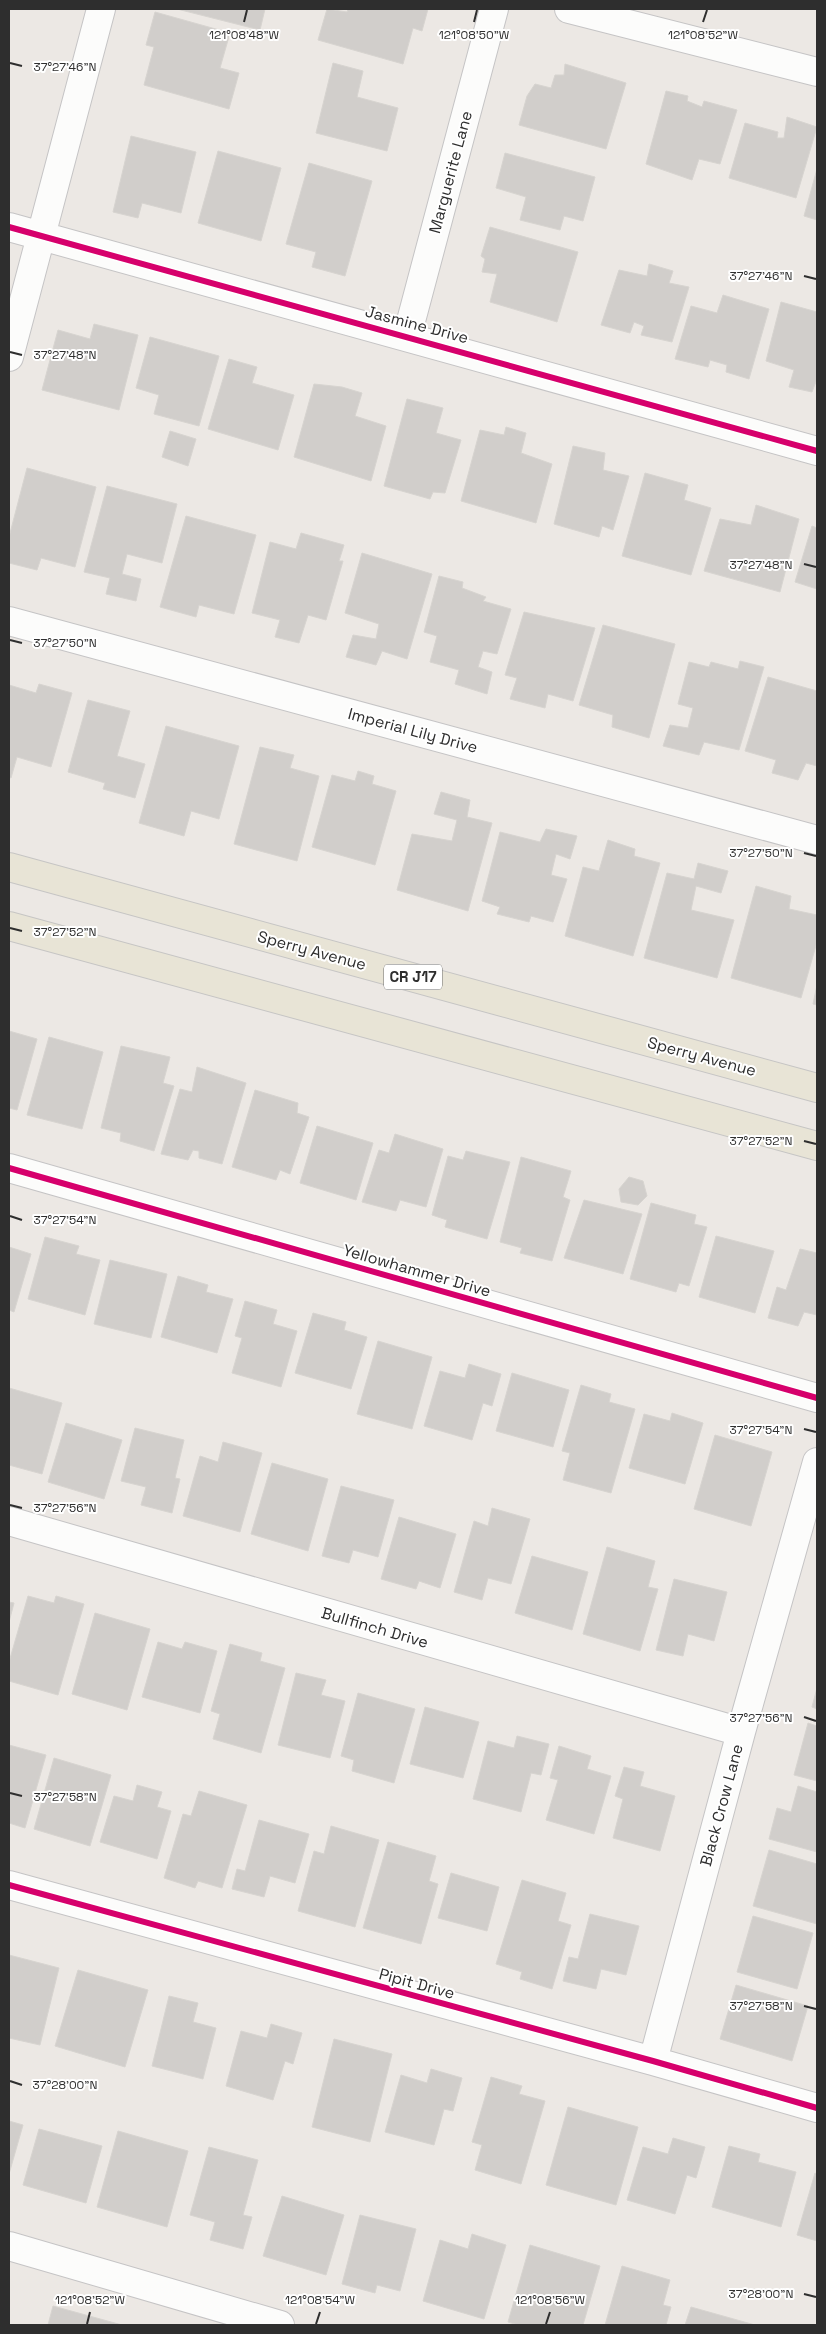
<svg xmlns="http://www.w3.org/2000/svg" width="826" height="2334" font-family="'Space Grotesk',sans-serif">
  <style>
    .building { fill: #d1cecb; stroke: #d7d4d0 }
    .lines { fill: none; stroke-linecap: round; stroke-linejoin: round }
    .minor-casing { stroke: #c5c4c5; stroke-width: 30 }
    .major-casing { stroke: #c6c5c4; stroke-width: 30 }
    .minor { stroke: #fcfcfb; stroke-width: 28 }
    .major { stroke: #e8e4d6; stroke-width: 28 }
    .cycleway-casing { stroke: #fff; stroke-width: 9 }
    .cycleway { stroke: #d6006c; stroke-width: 6 }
    .ticks { fill: none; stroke: #2e2e2e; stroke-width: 2 }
    .labels { text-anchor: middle; stroke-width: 4; stroke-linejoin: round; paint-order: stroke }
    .shield { fill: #fff; stroke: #6d6d6d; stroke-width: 1 }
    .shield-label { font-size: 15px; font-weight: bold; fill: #2e2e2e }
    .street-label { font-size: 16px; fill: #2e2e2e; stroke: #fff }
    .ticks-label { font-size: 12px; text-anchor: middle; fill: #2e2e2e; stroke: #fff; stroke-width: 4; stroke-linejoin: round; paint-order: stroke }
  </style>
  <rect width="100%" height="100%" fill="#ece8e4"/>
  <path class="building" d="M177,9H265L260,30Z
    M327,9L347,12L348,9H428L422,31L413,28L403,64L318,40Z
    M155,12L230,33L220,68L239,73L229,109L144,85L154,47L146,45Z
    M333,63L363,71L357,97L398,108L387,151L316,133Z
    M565,64L626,83L606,149L519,125L527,96L535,84L551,88L555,75H564Z
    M666,91L688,96L687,101L702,107L704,101L737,110L720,164L699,159L692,180L646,164Z
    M787,117L817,127L796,198L729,178L745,123L778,132L777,138H784Z
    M131,136L196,152L181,213L142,203L138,218L113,212Z
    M218,151L281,168L261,241L198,223Z
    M505,153L595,177L583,221L564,216L560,230L520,220L526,197L496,188Z
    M309,163L372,181L345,276L312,267L316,252L286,244Z
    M817,169V220L804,216Z
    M490,227L578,252L557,322L490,302L497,274L482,272L485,259L481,256Z
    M649,264L673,271L669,283L689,287L672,342L641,335L644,326L634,322L630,333L601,325L619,270L647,276Z
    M723,295L769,309L749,379L726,372L727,365L710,360L708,367L675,359L691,306L717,313Z
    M781,302L817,312V379L812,392L789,387L794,370L766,361Z
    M94,324L138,335L119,410L42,390L58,330L90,339Z
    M150,337L219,356L199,426L154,414L159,395L136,388Z
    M229,359L257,367L252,383L294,395L278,450L208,429Z
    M314,384L342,387L362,393L355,416L386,426L371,481L294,457Z
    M407,399L443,408L436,433L461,440L445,493L433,492L430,499L384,486Z
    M506,427L526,433L521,453L552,464L536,523L461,501L480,430L504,435Z
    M170,431L196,439L188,466L162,457Z
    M573,446L605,453L603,470L629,476L613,530L602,526L599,537L554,524Z
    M27,468L96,487L75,567L41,558L37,570L9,563V537Z
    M645,473L688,485L684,500L711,508L691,575L622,556Z
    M107,486L177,504L162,563L127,554L122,574L141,579L136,601L106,594L110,578L84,572Z
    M756,505L799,519L780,592L704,571L720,519L751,525Z
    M186,516L256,535L234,614L199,605L196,617L160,607Z
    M812,526L817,528V589L795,582Z
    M301,533L344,545L339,561H343L326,620L308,615L299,643L275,637L280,620L252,613L270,542L296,549Z
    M362,553L432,574L407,659L382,651L376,665L346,657L353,635L376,639L379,624L345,613Z
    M439,576L463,582L462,588L486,597L483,601L511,609L497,654L483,651L478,667L492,672L487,694L455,684L459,670L430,662L437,636L424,632Z
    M524,612L595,628L573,701L548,694L545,708L510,699L517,678L505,675Z
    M603,625L675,644L649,738L612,727L613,715L579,705Z
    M740,661L764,667L739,750L704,742L699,755L663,746L670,725L688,728L693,708L678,704L689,662L709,667L711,662L738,669Z
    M768,677L817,691V766L806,763L798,780L772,773L776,760L745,751Z
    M39,684L72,693L51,767L17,757L11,778L9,777V685L36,693Z
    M88,700L130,711L117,756L145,764L135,798L103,789L105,783L68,772Z
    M166,726L239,746L219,819L191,811L184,836L139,823Z
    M260,747L294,755L290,768L319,776L297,861L234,844Z
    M358,771L374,776L372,784L396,791L375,865L312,847L332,775L355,781Z
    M441,792L470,800L467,817L492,823L468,911L397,890L412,834L452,841L457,820L434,814Z
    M546,829L577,836L570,859L556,854L551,875L567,879L553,922L531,916L529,922L497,914L500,907L482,901L500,832L540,842Z
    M608,840L635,849L634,856L660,863L633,956L565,936L583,867L599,871Z
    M698,863L728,871L721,893L696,886L691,910L734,920L717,978L644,958L667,873L694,879Z
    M756,886L791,896L789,909L817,915V942L801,998L731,978Z
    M817,985V1005L813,1004Z
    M9,1031L37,1039L17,1110L9,1108Z
    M49,1037L103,1052L82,1129L27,1115Z
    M121,1046L170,1057L163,1083L174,1086L154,1151L120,1141L121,1133L101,1128Z
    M197,1067L246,1083L222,1164L199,1158V1151L193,1150L188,1160L161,1154L180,1089L192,1092Z
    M255,1090L298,1103L297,1113L309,1117L290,1174L280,1170L276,1180L232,1167Z
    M317,1126L373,1143L356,1200L300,1183Z
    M395,1134L443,1149L426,1207L400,1200L396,1211L362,1202L379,1150L389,1153Z
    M466,1151L510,1162L487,1239L445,1227L447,1220L432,1215L448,1156L463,1160Z
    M521,1157L571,1171L563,1197L570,1200L552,1261L520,1253L522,1248L500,1242Z
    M629,1177L643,1181L647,1196L638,1205L621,1202L619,1189Z
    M584,1200L642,1214L623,1274L564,1258Z
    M651,1203L696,1215L694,1224L707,1227L689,1286L679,1283L676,1292L630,1279Z
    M716,1236L774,1251L755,1313L699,1297Z
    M45,1237L79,1246L76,1254L100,1260L85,1315L28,1299Z
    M9,1247L31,1254L14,1312L9,1310Z
    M800,1249L817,1253V1315L804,1312L798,1326L768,1318L777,1287L786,1290Z
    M110,1260L167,1274L151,1338L94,1324Z
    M178,1276L208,1285L206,1292L233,1299L217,1353L161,1337Z
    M245,1301L277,1310L273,1324L297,1331L281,1387L232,1373L242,1338L235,1336Z
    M313,1313L346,1322L344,1330L367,1337L351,1389L295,1373Z
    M378,1341L432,1357L412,1429L357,1414Z
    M469,1364L501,1374L492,1406L483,1403L472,1440L424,1426L440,1371L465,1378Z
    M512,1373L569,1390L553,1447L496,1431Z
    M581,1385L611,1394L609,1402L635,1409L611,1493L563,1480L570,1453L562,1451Z
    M9,1388L62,1403L42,1474L9,1465Z
    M672,1413L703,1423L685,1484L629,1468L644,1414L670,1421Z
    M66,1423L122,1440L104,1499L48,1482Z
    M135,1428L184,1440L175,1478L180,1479L172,1513L141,1505L146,1487L121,1481Z
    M715,1435L772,1452L751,1526L694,1509Z
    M223,1442L262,1453L240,1532L183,1516L200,1456L218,1462Z
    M272,1463L328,1479L308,1551L251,1534Z
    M341,1486L394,1500L378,1557L353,1550L349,1563L322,1556Z
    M492,1508L530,1519L511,1584L488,1578L482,1600L454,1592L474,1521L488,1526Z
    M399,1517L456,1534L440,1588L419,1581L416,1589L381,1579Z
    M607,1547L655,1561L648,1587L658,1589L640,1651L583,1634Z
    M532,1556L588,1572L572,1630L515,1613Z
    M674,1579L727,1592L714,1641L688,1634L683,1656L656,1650Z
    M28,1596L54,1603L56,1596L84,1604L58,1695L9,1681V1662Z
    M9,1602L14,1603L9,1622Z
    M95,1613L150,1629L127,1710L72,1694Z
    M158,1642L182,1649L185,1642L217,1651L200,1713L142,1697Z
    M230,1644L262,1653L260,1661L285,1668L261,1753L213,1739L220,1714L211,1711Z
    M296,1673L326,1680L321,1695L345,1701L330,1758L278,1745Z
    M817,1688V1709L812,1707Z
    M358,1693L415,1709L394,1783L352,1771L354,1760L341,1756Z
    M425,1707L479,1722L463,1778L410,1764Z
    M808,1723L817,1726V1781L794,1775Z
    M517,1736L549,1744L541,1775L531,1773L521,1812L473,1799L488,1741L514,1748Z
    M9,1745L46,1755L25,1828L9,1823Z
    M559,1746L591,1756L587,1769L611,1776L594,1834L546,1820L558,1780L550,1778Z
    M54,1758L111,1775L90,1846L34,1829Z
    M624,1767L644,1772L640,1786L675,1796L660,1851L613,1838L623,1799L615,1796Z
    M137,1785L162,1792L157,1807L171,1811L157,1859L100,1842L114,1796L133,1801Z
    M798,1786L817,1792V1852L769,1839L777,1808L791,1812Z
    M199,1791L247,1805L222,1888L198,1881L195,1888L164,1878L183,1814L191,1816Z
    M259,1820L309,1834L295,1883L270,1876L264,1897L232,1889L237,1869L245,1871Z
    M331,1826L379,1840L355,1927L298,1911L314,1851L324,1854Z
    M388,1842L436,1856L429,1881L438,1884L421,1944L363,1928Z
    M769,1850L817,1864V1924L753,1906Z
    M451,1873L499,1887L487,1931L438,1918Z
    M522,1880L566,1893L558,1921L571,1925L552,1989L520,1979L522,1972L496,1964Z
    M590,1914L639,1926L626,1975L601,1969L596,1989L563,1981L569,1957L578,1959Z
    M753,1916L813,1933L797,1989L737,1972Z
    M9,1955L59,1968L40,2045L9,2038Z
    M78,1970L148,1990L125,2067L55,2046Z
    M736,1985L808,2006L792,2061L720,2039Z
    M169,1996L198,2003L193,2022L216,2028L203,2079L152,2066Z
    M271,2024L302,2033L293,2064L285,2061L273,2100L226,2086L241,2031L267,2038Z
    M334,2039L392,2054L370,2142L312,2127Z
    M431,2069L462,2078L453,2111L444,2109L434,2145L385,2132L401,2075L427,2083Z
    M491,2077L522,2086L519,2094L545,2101L521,2184L475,2170L482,2145L472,2142Z
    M568,2107L638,2127L616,2205L546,2185Z
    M9,2121L23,2125L9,2174Z
    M39,2129L102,2146L86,2203L23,2185Z
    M118,2131L188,2151L167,2227L97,2207Z
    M673,2138L705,2147L696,2178L687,2175L675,2214L627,2200L643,2147L668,2154Z
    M729,2146L760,2154L758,2162L796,2172L781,2227L712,2207Z
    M209,2147L258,2160L243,2215L252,2217L243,2249L210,2240L215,2222L190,2215Z
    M815,2173L817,2174V2241L797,2235Z
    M282,2196L344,2215L326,2275L263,2256Z
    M360,2215L416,2229L400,2291L377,2285L375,2293L342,2284Z
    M472,2234L506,2245L484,2319L423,2301L440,2240L468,2249Z
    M530,2245L600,2266L583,2325H518L508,2322Z
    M622,2266L670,2280L663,2305L671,2307L666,2325H605Z
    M53,2306L122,2325H48Z
    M691,2307L755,2325H685Z"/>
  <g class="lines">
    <g class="minor-casing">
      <path id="minor" d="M569,9L817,72
        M9,227L817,451
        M407,336L494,9
        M9,357L101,9
        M9,621L817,840
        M9,1168L817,1398
        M9,1521L741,1732
        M9,1885L653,2061L817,2108
        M653,2061L741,1732L817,1462
        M9,2246L280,2325"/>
    </g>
    <g class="major-casing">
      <path id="major" d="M9,867L817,1088
        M9,926L817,1146"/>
    </g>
    <use href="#minor" class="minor"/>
    <use href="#major" class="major"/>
    <g class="cycleway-casing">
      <path id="cycleway" d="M9,227L817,451
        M9,1168L817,1398
        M9,1885L653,2061L817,2108"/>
    </g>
    <use href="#cycleway" class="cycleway"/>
  </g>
  <path class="ticks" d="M244,22L247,10M474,22L477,10M703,22L707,10M10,63L22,66M804,276L816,279M10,352L22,355M804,564L816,567M10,640L22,643M804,853L816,856M10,928L22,931M804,1141L816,1144M10,1216L22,1220M804,1429L816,1432M10,1505L22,1508M804,1717L816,1721M10,1793L22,1796M804,2006L816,2009M10,2081L22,2085M804,2294L816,2297M87,2324L90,2312M316,2324L320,2312M546,2324L550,2312"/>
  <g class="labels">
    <rect class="shield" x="384" y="964.5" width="58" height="25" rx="4"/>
    <g class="shield-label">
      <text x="413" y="982">CR J17</text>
    </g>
    <g class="street-label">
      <text transform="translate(450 172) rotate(-75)" y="6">Marguerite Lane</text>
      <text transform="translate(417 324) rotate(15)" y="6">Jasmine Drive</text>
      <text transform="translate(413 730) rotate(15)" y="6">Imperial Lily Drive</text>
      <text transform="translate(312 950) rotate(15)" y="6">Sperry Avenue</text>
      <text transform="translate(702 1056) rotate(15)" y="6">Sperry Avenue</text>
      <text transform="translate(417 1270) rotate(16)" y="6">Yellowhammer Drive</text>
      <text transform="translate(375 1627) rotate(16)" y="6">Bullfinch Drive</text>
      <text transform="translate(721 1805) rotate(-75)" y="6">Black Crow Lane</text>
      <text transform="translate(417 1983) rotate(15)" y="6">Pipit Drive</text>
    </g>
  </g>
  <g class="ticks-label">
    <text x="244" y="39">121°08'48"W</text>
    <text x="474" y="39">121°08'50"W</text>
    <text x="703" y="39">121°08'52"W</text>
    <text x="65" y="71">37°27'46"N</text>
    <text x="761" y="280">37°27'46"N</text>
    <text x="65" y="359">37°27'48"N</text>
    <text x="761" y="569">37°27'48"N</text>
    <text x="65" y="647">37°27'50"N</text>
    <text x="761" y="857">37°27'50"N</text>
    <text x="65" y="936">37°27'52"N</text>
    <text x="761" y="1145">37°27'52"N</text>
    <text x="65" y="1224">37°27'54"N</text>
    <text x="761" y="1434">37°27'54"N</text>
    <text x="65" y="1512">37°27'56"N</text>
    <text x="761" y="1722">37°27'56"N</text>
    <text x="65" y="1801">37°27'58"N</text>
    <text x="761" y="2010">37°27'58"N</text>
    <text x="65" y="2089">37°28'00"N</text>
    <text x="761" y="2298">37°28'00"N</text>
    <text x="90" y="2304">121°08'52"W</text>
    <text x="320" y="2304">121°08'54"W</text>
    <text x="550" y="2304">121°08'56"W</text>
  </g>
  <rect width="826" height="2334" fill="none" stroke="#2e2e2e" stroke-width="20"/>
</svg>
